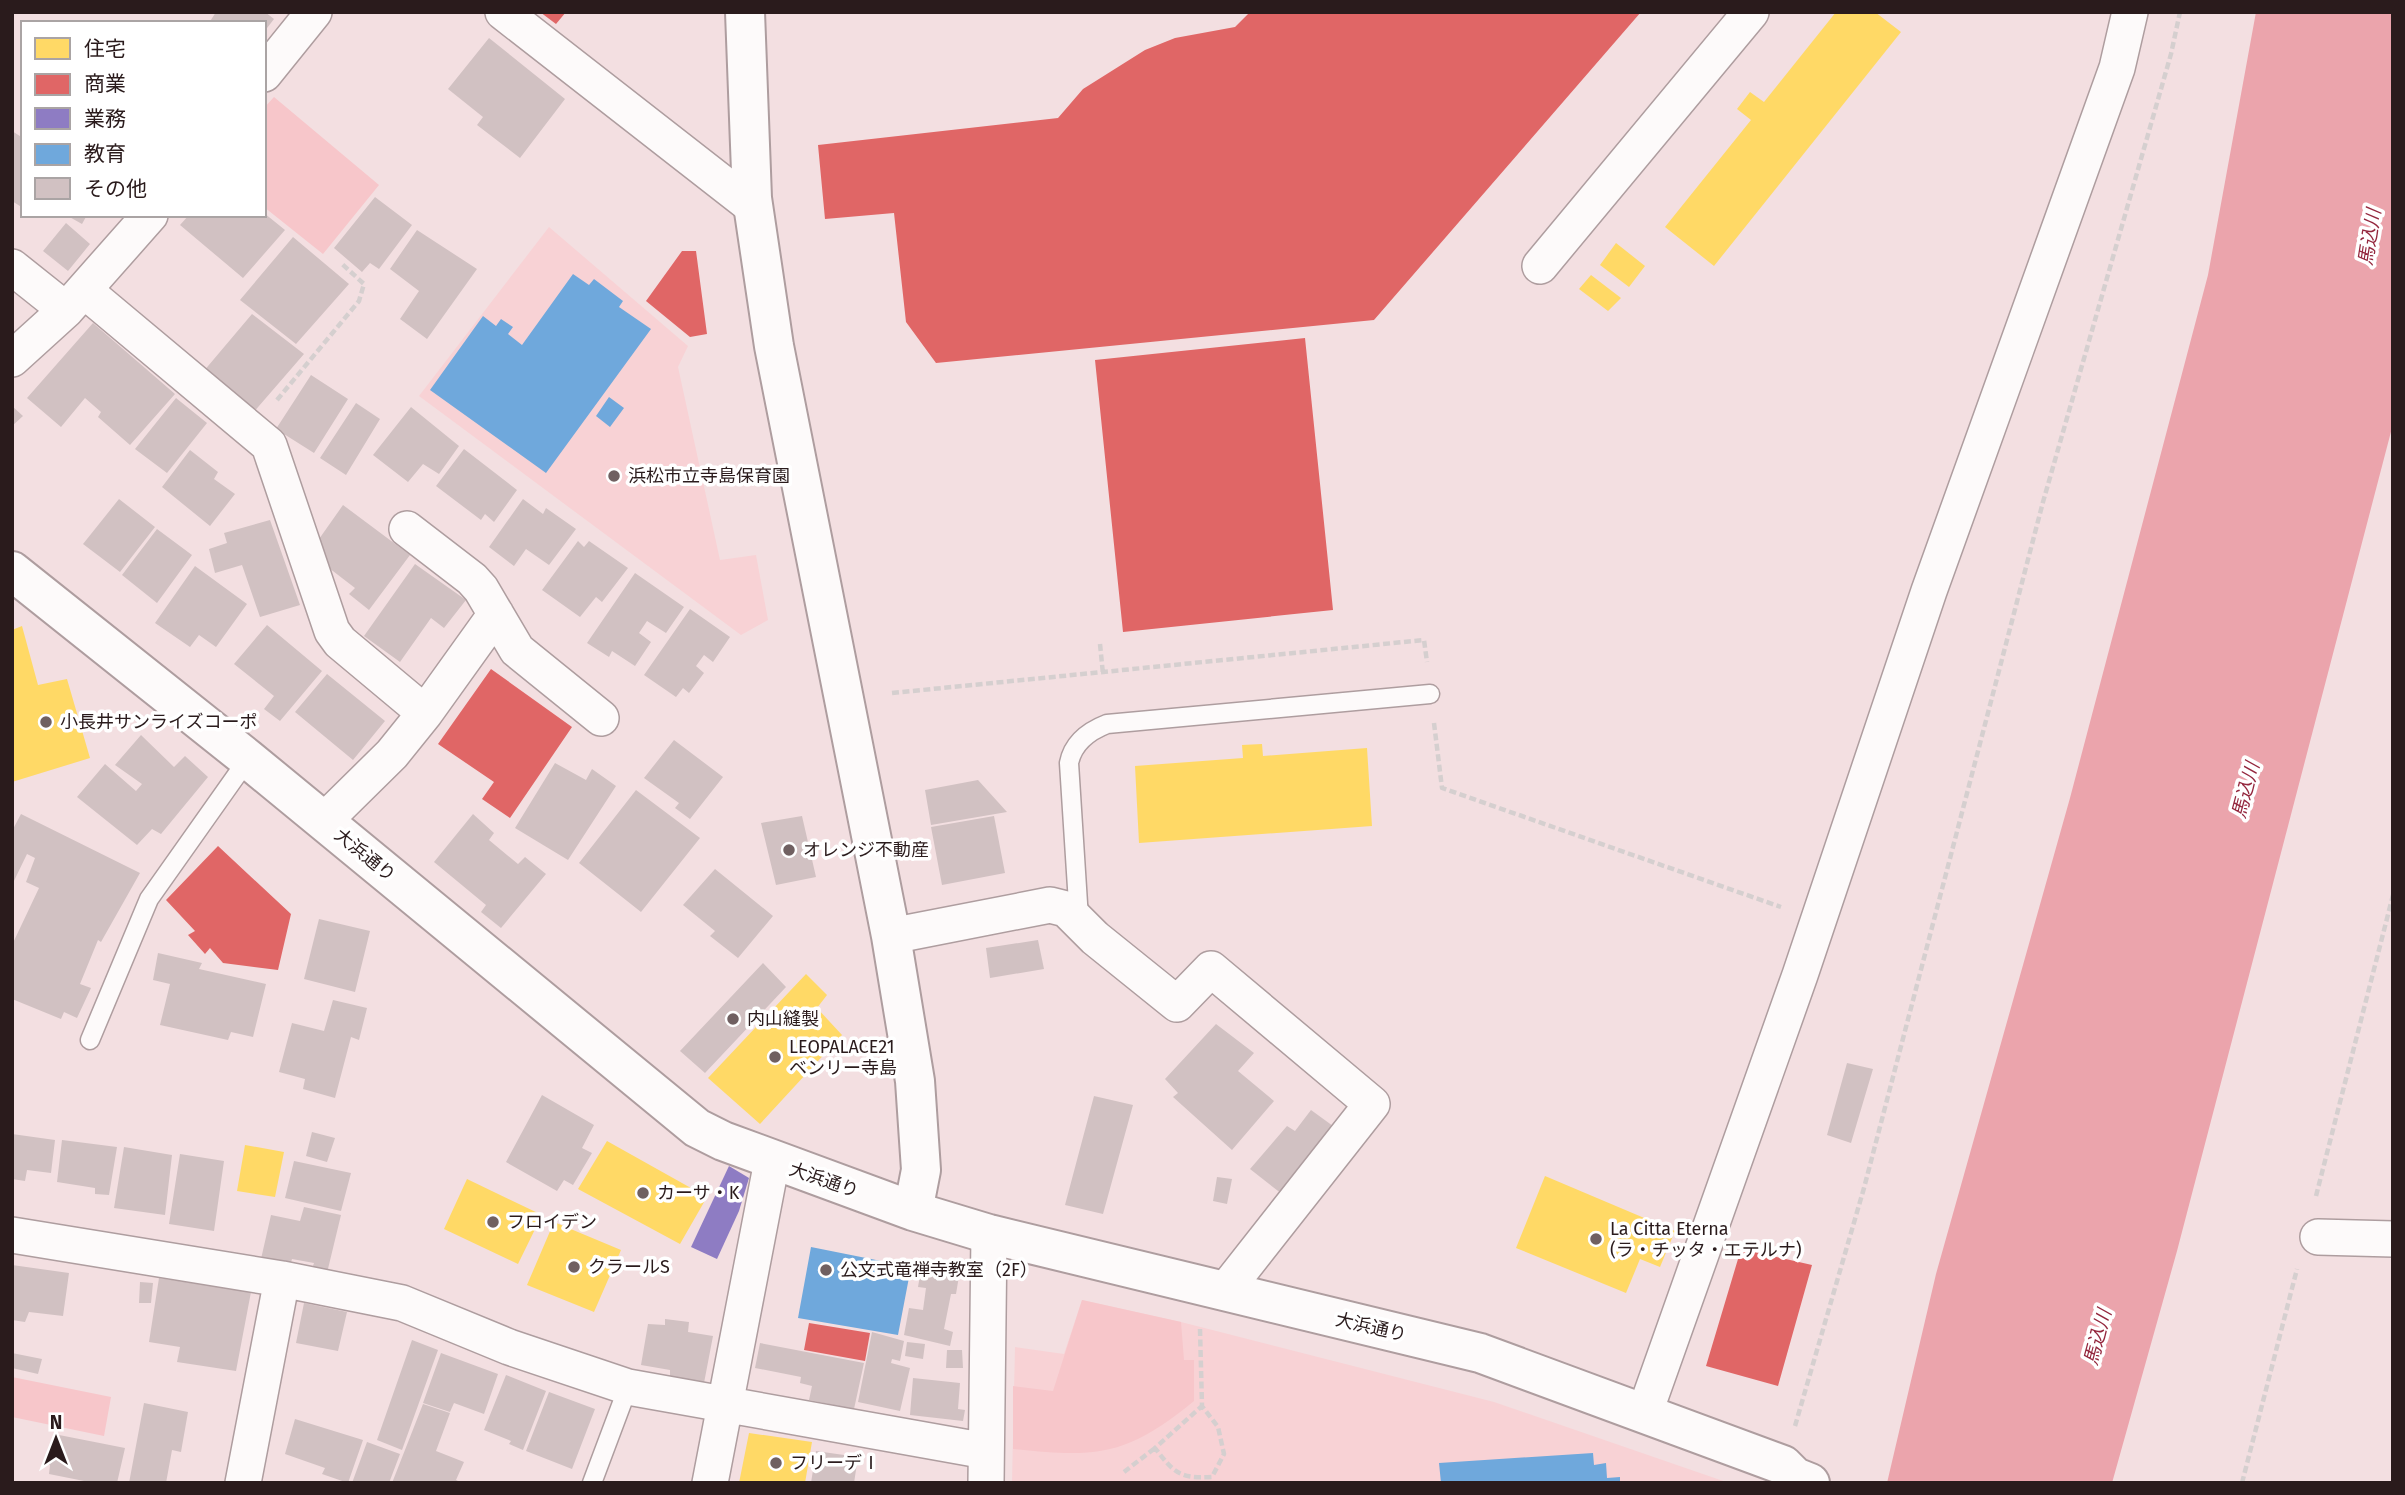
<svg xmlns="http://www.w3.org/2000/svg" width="2405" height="1495" font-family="'Fira Sans','Noto Sans JP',sans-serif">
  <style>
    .built { fill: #f8d2d5 }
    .green { fill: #f7c6ca }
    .water { fill: #eba4ac }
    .homes { fill: #ffd966 }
    .shops { fill: #e06666 }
    .offices { fill: #8e7cc3 }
    .schools { fill: #6fa8dc }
    .building { fill: #d1c1c2 }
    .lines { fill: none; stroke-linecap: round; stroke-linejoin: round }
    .lane-casing { stroke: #ae9d9f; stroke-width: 21 }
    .street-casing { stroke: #ae9d9f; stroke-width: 38 }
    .secondary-casing { stroke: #ae9d9f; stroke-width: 42 }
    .path { stroke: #d5cfcf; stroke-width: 4.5; stroke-dasharray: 7 3.5; stroke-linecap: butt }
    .lane { stroke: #fdfafa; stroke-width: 18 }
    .street { stroke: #fdfafa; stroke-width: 35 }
    .secondary { stroke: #fdfafa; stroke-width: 38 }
    .poi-dot { fill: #706061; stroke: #fff; stroke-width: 2.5 }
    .labels { text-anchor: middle; stroke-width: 7; stroke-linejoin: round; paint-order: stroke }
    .poi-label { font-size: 18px; fill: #2a1b1c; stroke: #fff; text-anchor: start }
    .street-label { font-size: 18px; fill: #2a1b1c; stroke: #fff }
    .water-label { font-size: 19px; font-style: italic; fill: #94273e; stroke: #fff }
  </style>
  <rect width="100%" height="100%" fill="#f3dfe1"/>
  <path class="built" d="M549,227L688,346L678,367L720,560L756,555L768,620L741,635L419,396Z
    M1082,1300L1181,1322L1494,1402L1729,1483H1012L1015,1347L1064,1354Z"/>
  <path class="green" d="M274,97L379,185L323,254L264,207V108Z
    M1082,1300L1181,1322L1184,1360H1194V1401C1127,1456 1098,1458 1013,1449V1386L1053,1391Z
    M12,1377L111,1397L104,1436L12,1417Z"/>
  <path class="water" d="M2256,12H2393V424L2177,1251L2112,1483H1887L1936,1274L2070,798L2208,275Z"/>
  <path class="homes" d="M1836,12H1875L1901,32L1714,266L1665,227L1751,120L1737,109L1750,92L1764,102Z
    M1616,243L1645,266L1629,287L1600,265Z
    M1591,275L1621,298L1608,311L1579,289Z
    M22,626L38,685L67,679L90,758L12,782V630Z
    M1262,744L1263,756L1367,748L1372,826L1139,843L1135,766L1243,758L1242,745Z
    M806,974L827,995L817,1008L842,1035L760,1124L708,1078Z
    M607,1141L707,1197L680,1244L578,1189Z
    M245,1145L284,1152L275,1197L237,1191Z
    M1545,1176L1675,1231L1660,1267L1640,1259L1626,1293L1516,1248Z
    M467,1179L542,1215L518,1264L444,1229Z
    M554,1222L621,1250L594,1312L527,1285Z
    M749,1433L812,1442L805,1483H739Z"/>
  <path class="shops" d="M540,12H566L556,24Z
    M1250,12H1641L1374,320L936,363L906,322L894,213L825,219L818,145L1058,118L1083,89L1145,50L1175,38L1235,27Z
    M682,251H696L707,334L690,337L646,301Z
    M1305,338L1333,610L1123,632L1095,360Z
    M491,669L572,727L510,818L482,799L494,782L438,744Z
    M218,846L291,914L278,970L223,963L210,948L205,954L188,935L195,931L166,900Z
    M1741,1249L1812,1265L1778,1386L1706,1366Z
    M809,1323L870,1333L865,1361L804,1350Z"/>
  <path class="offices" d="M729,1166L749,1178L739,1211L717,1259L691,1247Z"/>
  <path class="schools" d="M573,274L589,285L594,279L623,301L619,307L651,329L546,473L430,390L483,316L496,326L501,319L513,327L508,334L522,345Z
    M609,397L624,408L610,427L596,416Z
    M811,1247L911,1267L898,1335L798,1318Z
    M1593,1453L1594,1465L1606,1463L1607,1478L1620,1477V1483H1441L1439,1463Z"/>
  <path class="building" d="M216,12H265L274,19L264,32V23H209Z
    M489,38L565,99L520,158L477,125L483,117L448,89Z
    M12,131L23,138V208L12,201Z
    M375,197L412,225L379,269L370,263L362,272L334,248Z
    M264,213L285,230L243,278L180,225L189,215H264Z
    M66,215H87L82,224Z
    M66,223L90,244L68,271L43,251Z
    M417,230L477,269L427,339L400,319L419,291L390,269Z
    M293,237L349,284L296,344L240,300Z
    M252,314L304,354L252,414L203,372Z
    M93,323L175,394L130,445L98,417L101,412L85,398L61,427L27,398Z
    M311,375L348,399L314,453L276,429Z
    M176,398L207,423L167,473L135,449Z
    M356,403L380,419L346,475L320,458Z
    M12,406L23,416L12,426Z
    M411,407L459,446L439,474L423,464L408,482L373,455Z
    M464,449L517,490L494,522L485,514L481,520L436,486Z
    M190,450L218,472L214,479L235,494L210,526L162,487Z
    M119,499L155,527L120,572L83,544Z
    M523,499L543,514L546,508L576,529L549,565L526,549L514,566L489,547Z
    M343,505L410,555L369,610L349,594L355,588L316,558L312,549Z
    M270,520L300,605L260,617L242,565L215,573L209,549L227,543L224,533Z
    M157,529L192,555L157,603L122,575Z
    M578,541L584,547L589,541L628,568L602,602L596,597L580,617L542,590Z
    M415,564L466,600L444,628L431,618L400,662L364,636Z
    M195,566L247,604L216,647L199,635L190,647L155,623Z
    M635,573L684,607L666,633L647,621L639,633L651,642L635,666L612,651L609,657L587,643Z
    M690,609L730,637L713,662L704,655L696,666L704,673L689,693L683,688L676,697L644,675Z
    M267,625L322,671L280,721L264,709L274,696L234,664Z
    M327,674L385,721L353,760L295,712Z
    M141,735L174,767L185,756L208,777L161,834L152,829L137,845L77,797L105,764L136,791L142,784L115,765Z
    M674,740L723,777L690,819L675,808L679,803L644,778Z
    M555,763L586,780L592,769L616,786L568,860L515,828Z
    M978,780L1007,812L931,825L925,790Z
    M636,790L700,838L641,912L579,863Z
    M21,814L140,873L101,942L98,940L80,984L91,988L77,1018L64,1012L61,1019L12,999V945L39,888L26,882L35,858L27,854L12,885V831Z
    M473,814L494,833L489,840L518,864L525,857L546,874L501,928L481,912L486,905L434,862Z
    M802,816L816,877L776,885L761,823Z
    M994,816L1005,873L942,885L931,827Z
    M715,869L773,916L738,958L710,936L715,931L683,905Z
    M319,919L370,931L355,992L304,979Z
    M1038,940L1044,969L990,978L986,948Z
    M158,953L202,963L199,969L266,984L253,1037L231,1032L228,1040L160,1025L170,984L153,980Z
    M763,963L786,987L705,1073L680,1051Z
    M333,1000L367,1008L359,1040L351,1037L335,1098L303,1089L305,1079L279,1072L292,1023L324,1031Z
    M1216,1024L1254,1053L1238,1071L1274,1101L1232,1150L1173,1097L1178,1093L1165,1079Z
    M1847,1063L1873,1069L1851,1143L1827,1135Z
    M542,1095L594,1125L582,1148L592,1153L573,1185L564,1180L557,1191L506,1162Z
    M1094,1096L1133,1105L1103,1214L1065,1205Z
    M1311,1110L1333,1126L1282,1194L1250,1169L1287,1126L1295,1131Z
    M312,1132L335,1138L327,1162L306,1156Z
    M12,1134L55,1140L51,1173L27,1170L25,1181L12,1179Z
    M62,1140L117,1147L109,1195L95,1194V1188L57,1182Z
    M124,1147L172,1155L165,1215L114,1208Z
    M180,1154L224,1161L214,1231L169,1224Z
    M294,1161L351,1173L341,1211L285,1198Z
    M1217,1177L1232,1179L1227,1204L1213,1201Z
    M304,1207L341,1215L327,1273L312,1269L314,1263L292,1259L290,1266L261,1259L271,1215L300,1221Z
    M923,1258L961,1264L956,1294H951L944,1329L953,1332L950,1346L904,1335L909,1308L923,1310L926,1288L918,1287Z
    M12,1265L69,1273L63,1316L29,1312L25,1322L12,1320Z
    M159,1278L251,1292L236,1371L177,1362L180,1347L149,1342Z
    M140,1282L153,1283L151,1303H139Z
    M304,1303L347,1312L338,1351L296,1343Z
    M665,1319L689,1322L688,1332L713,1336L704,1383L670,1376V1370L641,1365L648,1324L665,1325Z
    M872,1332L904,1341L900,1361L892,1359L891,1363L910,1368L900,1411L858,1402Z
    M412,1340L438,1350L402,1450L377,1440Z
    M907,1342L925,1344L923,1359L905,1356Z
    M760,1343L864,1363L854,1409L809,1400L812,1386L800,1383L801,1377L755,1368Z
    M947,1350H962L963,1368H946Z
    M12,1353L42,1359L38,1374L12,1368Z
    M441,1353L498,1374L484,1414L454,1403L450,1412L423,1403Z
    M506,1375L546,1391L523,1450L509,1444L511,1441L484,1430Z
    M913,1378L960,1383L958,1409L965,1410L963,1421L910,1415Z
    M549,1392L595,1409L572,1469L526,1451Z
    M144,1403L188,1412L181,1452L172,1450L166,1483H129Z
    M423,1404L450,1413L436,1451L464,1462L456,1480L462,1483H392Z
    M295,1419L363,1440L348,1483L322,1474L325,1468L285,1454Z
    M54,1434L125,1448L117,1483H94L49,1474L50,1465L44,1463Z
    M367,1442L400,1454L389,1483H352Z
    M816,1451L858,1457L854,1483H811Z"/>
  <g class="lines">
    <g class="lane-casing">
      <path id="lane" d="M1079,919L1069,763C1073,743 1089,731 1107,724L1430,694
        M90,1040L149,899L248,759
        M592,1483L628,1387"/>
    </g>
    <g class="street-casing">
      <path id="street" d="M503,12L753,207
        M264,74L314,12
        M1540,266L1751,12
        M12,267L66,310
        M85,291L269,445L332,631L340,642L425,713L392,754L324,821
        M12,359L66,310L150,215
        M407,529L472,579L481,589L517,650L601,718
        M425,713L496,614
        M891,936L1050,905L1066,909L1095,938L1177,1004L1211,969L1372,1104L1224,1292
        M12,1235L282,1279
        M2318,1237L2393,1239
        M1645,1412L1800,975L1929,591L2117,68L2130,12
        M243,1483L282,1279L402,1303L509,1347L628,1387L986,1451
        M710,1483L772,1161
        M986,1483L989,1234"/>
    </g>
    <g class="secondary-casing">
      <path id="secondary" d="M745,12L752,198L774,346L891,936L915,1081L921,1170L913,1211
        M12,571L248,759L697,1128L723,1141L913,1211L989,1234L1480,1353L1783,1465L1795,1477L1810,1483"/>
    </g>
    <path class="path" d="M277,400L359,301L364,284L342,264
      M1100,644L1103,674
      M892,693L1424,640L1427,662
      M1434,723L1442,788L1781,907
      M2316,1196L2393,895
      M1200,1329L1202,1406L1218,1427L1224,1454L1212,1477C1180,1479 1174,1473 1155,1448L1202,1406
      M1795,1426L1864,1188L2043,502L2171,54L2180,12
      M1124,1472L1155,1448
      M2242,1483L2297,1269"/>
    <use href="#lane" class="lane"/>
    <use href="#street" class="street"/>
    <use href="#secondary" class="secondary"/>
  </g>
  <g class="poi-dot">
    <circle cx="614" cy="476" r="7"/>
    <circle cx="46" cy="722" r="7"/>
    <circle cx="789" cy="850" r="7"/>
    <circle cx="733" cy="1019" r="7"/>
    <circle cx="775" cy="1057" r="7"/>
    <circle cx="643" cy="1193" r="7"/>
    <circle cx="493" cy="1222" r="7"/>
    <circle cx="1596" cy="1239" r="7"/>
    <circle cx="574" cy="1267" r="7"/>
    <circle cx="826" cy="1270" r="7"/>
    <circle cx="776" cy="1463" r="7"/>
  </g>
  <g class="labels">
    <g class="poi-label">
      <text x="628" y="482">浜松市立寺島保育園</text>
      <text x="60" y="728">小長井サンライズコーポ</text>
      <text x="803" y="856">オレンジ不動産</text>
      <text x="747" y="1025">内山縫製</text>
      <text x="789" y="1053">LEOPALACE21<tspan x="789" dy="21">ベンリー寺島</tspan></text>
      <text x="657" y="1199">カーサ・K</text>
      <text x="507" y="1228">フロイデン</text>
      <text x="1610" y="1235">La Citta Eterna<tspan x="1610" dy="21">(ラ・チッタ・エテルナ)</tspan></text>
      <text x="588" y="1273">クラールS</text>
      <text x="840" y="1276">公文式竜禅寺教室（2F）</text>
      <text x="790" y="1469">フリーデⅠ</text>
    </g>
    <g class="street-label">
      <text transform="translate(365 855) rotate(39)" y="6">大浜通り</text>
      <text transform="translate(824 1180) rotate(19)" y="6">大浜通り</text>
      <text transform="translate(1371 1327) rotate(13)" y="6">大浜通り</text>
    </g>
    <g class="water-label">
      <text transform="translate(2369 237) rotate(-81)" y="7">馬込川</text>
      <text transform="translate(2245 790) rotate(-75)" y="7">馬込川</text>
      <text transform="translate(2097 1337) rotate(-75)" y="7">馬込川</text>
    </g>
  </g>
  <rect width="2405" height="1495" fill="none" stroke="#2a1b1c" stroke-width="28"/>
  <rect x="21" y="21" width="245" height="196" fill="#ffffff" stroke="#aaa4a4" stroke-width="2"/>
  <rect x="35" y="38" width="35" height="21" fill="#ffd966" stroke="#aaa4a4" stroke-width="2"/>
  <text x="84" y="56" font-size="21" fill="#2a1b1c">住宅</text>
  <rect x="35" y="74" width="35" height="21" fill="#e06666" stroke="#aaa4a4" stroke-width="2"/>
  <text x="84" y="91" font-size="21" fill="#2a1b1c">商業</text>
  <rect x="35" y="108" width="35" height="21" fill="#8e7cc3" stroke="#aaa4a4" stroke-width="2"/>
  <text x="84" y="126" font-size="21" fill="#2a1b1c">業務</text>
  <rect x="35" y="144" width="35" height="21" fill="#6fa8dc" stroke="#aaa4a4" stroke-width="2"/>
  <text x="84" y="161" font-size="21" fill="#2a1b1c">教育</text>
  <rect x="35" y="178" width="35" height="21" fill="#d1c1c2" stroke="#aaa4a4" stroke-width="2"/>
  <text x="84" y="196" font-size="21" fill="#2a1b1c">その他</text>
  <g transform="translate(56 1439)" stroke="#ffffff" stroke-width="5" paint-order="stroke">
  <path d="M0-5L12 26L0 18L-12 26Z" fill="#2a1b1c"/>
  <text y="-10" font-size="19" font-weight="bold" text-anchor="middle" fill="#2a1b1c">N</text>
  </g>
</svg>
